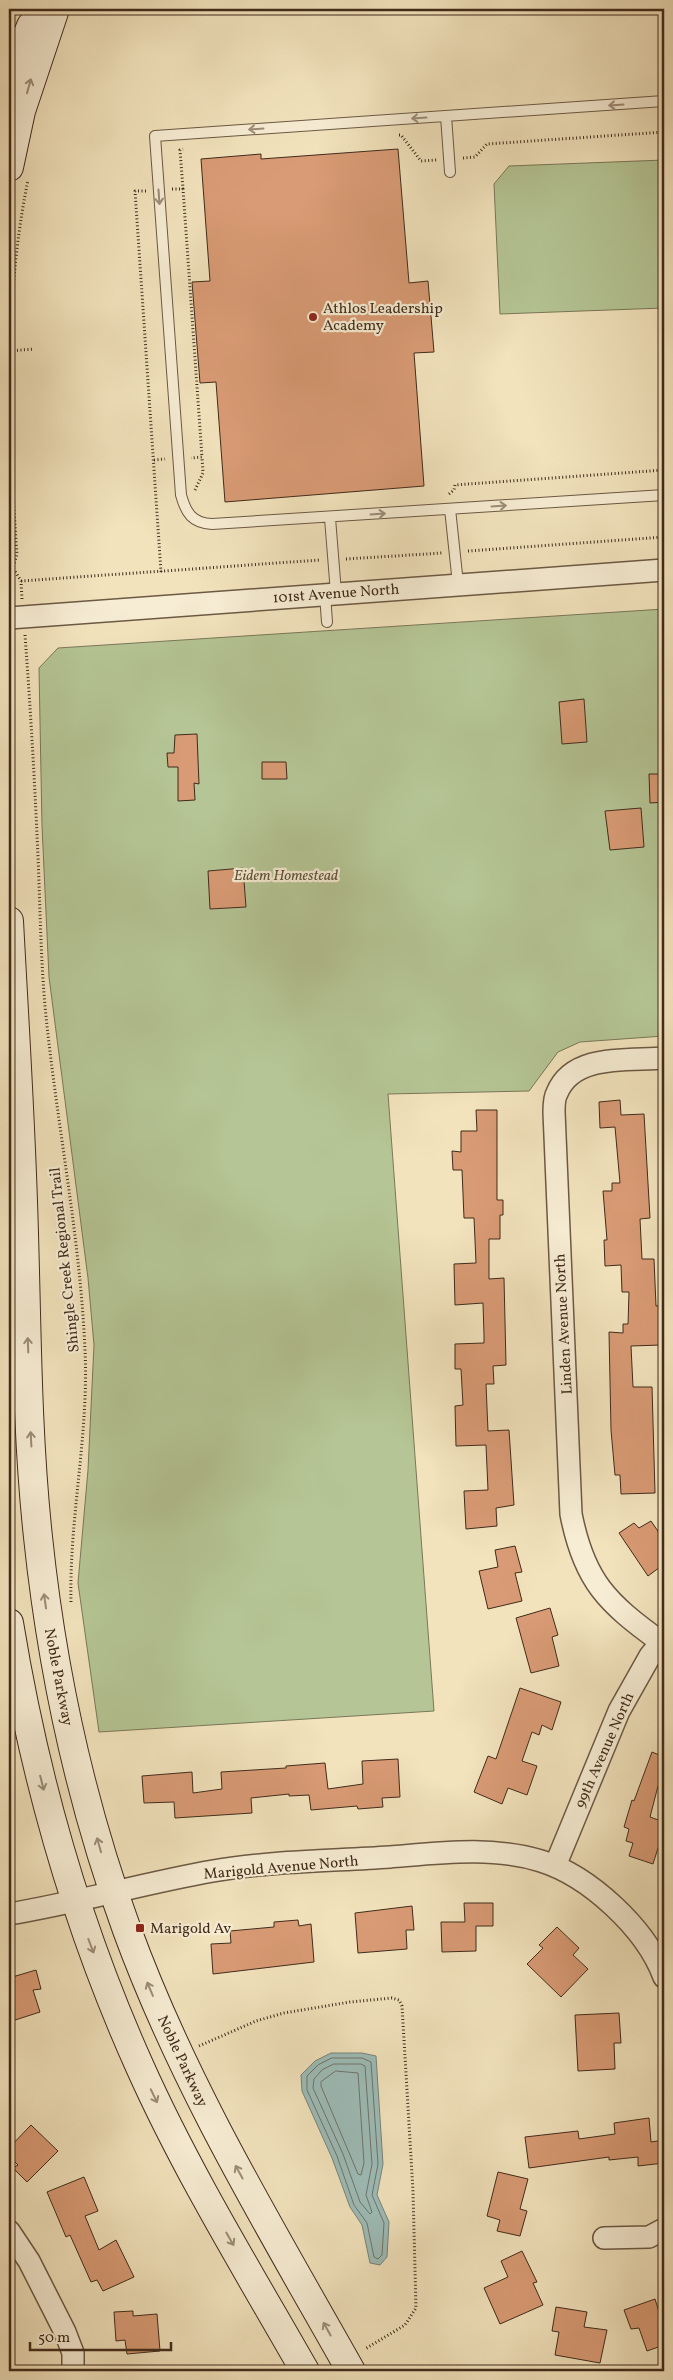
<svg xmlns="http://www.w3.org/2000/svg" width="673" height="2380" font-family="Vollkorn,serif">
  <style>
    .green { fill: #b5c595; stroke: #7a7858 }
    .water { fill: #9dbdb9; stroke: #78837a }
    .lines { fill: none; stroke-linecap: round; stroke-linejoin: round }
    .shore { stroke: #6e746a; stroke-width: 1 }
    .building { fill: #d99b75; stroke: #402b1b }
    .lane-casing { stroke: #6c5944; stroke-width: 12 }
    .street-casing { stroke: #6c5944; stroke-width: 24 }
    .secondary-casing { stroke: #402b1b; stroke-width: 30 }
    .path { stroke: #402b1b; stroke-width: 3; stroke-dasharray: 1 2.5; stroke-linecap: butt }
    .lane { stroke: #f7edd4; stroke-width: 10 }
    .street { stroke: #f7edd4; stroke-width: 21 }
    .secondary { stroke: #f7edd4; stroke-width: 28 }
    .oneway { stroke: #9c8c78 }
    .poi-dot { fill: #8f2418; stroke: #f7edd4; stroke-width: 2 }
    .labels { text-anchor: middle; stroke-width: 4.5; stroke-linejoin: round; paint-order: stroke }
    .poi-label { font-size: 15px; fill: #402b1b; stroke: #f7edd4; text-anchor: start }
    .street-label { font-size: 15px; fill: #402b1b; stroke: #f7edd4 }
    .park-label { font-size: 15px; font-style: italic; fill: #5d523a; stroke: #f7edd4 }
  </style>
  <rect width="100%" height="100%" fill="#f2e3bd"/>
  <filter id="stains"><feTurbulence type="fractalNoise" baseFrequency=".004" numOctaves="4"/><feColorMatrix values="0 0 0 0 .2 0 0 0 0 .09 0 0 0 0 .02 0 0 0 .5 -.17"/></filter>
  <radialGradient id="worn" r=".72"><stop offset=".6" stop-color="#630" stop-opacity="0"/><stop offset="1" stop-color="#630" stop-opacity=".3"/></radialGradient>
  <path class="green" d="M664,160V308L500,314L494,184L509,166Z
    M664,609V1036L580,1042L558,1052L529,1091L388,1094L434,1711L99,1732L78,1583L88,1470L94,1345L88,1278L49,977L42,826L39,668L58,648Z
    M9,1692L17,1738H9Z"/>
  <path class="water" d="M331,2053H362L376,2056L383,2164L377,2195L389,2222L387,2257L380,2265L370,2263L362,2225L350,2207L332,2158L302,2091L301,2075L315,2061Z"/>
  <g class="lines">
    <path class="shore" d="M332,2058H362L371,2062L378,2164L372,2195L384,2223L382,2255L378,2259L374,2257L367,2223L354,2205L337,2156L307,2090V2076L318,2065Z
      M334,2064H361L365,2066L372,2164L366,2195L372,2212L370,2214L360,2202L343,2154L313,2088L314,2079L322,2070Z
      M336,2071L358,2073L364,2163L361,2175L358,2174L321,2086V2082Z"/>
  </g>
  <path class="building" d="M398,149L409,283L428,281L434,352L414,353L424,486L225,502L216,382L200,383L192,282L210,281L201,159L261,154V159Z
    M584,699L587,742L562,744L559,702Z
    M197,734L199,784L194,783L195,800L178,801V767H168L167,753H174L175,735Z
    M262,762H286L287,779H262Z
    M649,774H664V802L650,803Z
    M641,808L644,847L610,850L605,811Z
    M243,868L246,907L210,909L208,871Z
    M620,1100L621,1115L644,1114L650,1218L640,1219L642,1259H654L656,1306L664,1305V1328H660L661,1345L631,1346L633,1387H652L655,1493L621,1494L620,1475H615L611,1430L609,1332L623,1333V1324H628L629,1292H622L621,1265L605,1266L604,1240H607L603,1191H612V1183H620L615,1127L600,1128L599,1102Z
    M476,1110H497V1200H503V1215H500V1239H489V1279L504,1278L506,1365L493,1366L494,1384H486L488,1431L509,1430L514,1505L496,1508L497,1526L466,1529L464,1491L488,1490L486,1445L456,1446L455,1406L463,1405L461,1369H455V1344L484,1343V1335L483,1303L455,1305L454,1264L476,1263L474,1218H464L462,1170H453L452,1151L461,1152V1131H477Z
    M651,1521L664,1540V1564L648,1576L619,1533L634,1523L639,1528Z
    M515,1546L522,1572L515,1573L522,1601L488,1609L479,1571L498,1567L495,1550Z
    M550,1608L558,1635L552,1637L559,1666L531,1673L516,1618Z
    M520,1688L561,1702L552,1730L542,1725L539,1735L532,1732L522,1761L537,1766L527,1795L508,1788L502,1804L474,1792L488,1756L496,1759Z
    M652,1752L664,1757V1788L658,1786L650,1817L664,1822V1849L658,1848L653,1864L629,1856L633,1843L626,1841L629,1829L624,1827L632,1800L634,1801Z
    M398,1759L400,1797L382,1798L383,1807L358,1809L357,1806L311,1810L309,1795L289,1796V1794L251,1798L252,1813L175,1818L174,1802L144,1803L142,1776L192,1772L193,1793L222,1789L221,1772L286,1768V1766L325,1763L328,1789L363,1784L362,1761Z
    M464,1903H493V1926H476V1951L442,1952L441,1922H465Z
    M412,1906L414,1930H406L407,1949L358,1953L355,1913Z
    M298,1920L299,1926L311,1924L314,1962L213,1974L211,1944L231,1943L230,1931L274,1927V1922Z
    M557,1927L579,1948L573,1955L588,1969L561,1997L527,1964L543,1948L539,1945Z
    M36,1970L41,1989L33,1990L40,2012L9,2022V1978Z
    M619,2013L621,2043H614L615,2069L578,2071L575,2015Z
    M649,2118L651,2142L664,2140V2163L638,2166V2157L609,2160V2157L529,2168L525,2137L578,2131L579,2139L615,2134L614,2123Z
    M31,2125L58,2151L27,2182L13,2168L18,2165L9,2156V2148Z
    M498,2172L528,2179L520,2209L527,2211L520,2236L497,2231L500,2220L487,2216Z
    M84,2177L98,2211L85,2216L99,2250L116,2240L134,2277L103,2291L97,2280L91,2282L70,2235L66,2237L47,2192Z
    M522,2251L537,2282L533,2283L543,2305L500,2324L484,2288L508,2277L501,2261Z
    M655,2299L660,2315L664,2313V2345L647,2351L639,2328L631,2329L624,2310Z
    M556,2307L587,2312L584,2327L607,2330L600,2363L555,2355L559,2332L552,2331Z
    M133,2311V2316L157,2314L160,2351L127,2354L125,2340L116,2341L114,2312Z"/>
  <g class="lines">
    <g class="lane-casing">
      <path id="lane" d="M664,101L155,136L181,495C186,513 192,523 212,524L664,495
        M446,116L450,172
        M450,509L458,584
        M330,518L336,593
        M325,594L327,622"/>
    </g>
    <g class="street-casing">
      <path id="street" d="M9,618L664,570
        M661,1642C607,1603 584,1581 571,1514L554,1112C554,1106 554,1098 557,1093C573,1053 629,1061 664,1058
        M555,1866L619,1711L650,1656L664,1639
        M9,1914C77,1903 144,1883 213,1871C271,1861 331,1861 390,1857C439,1853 493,1846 541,1861C589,1876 646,1928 664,1977
        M9,2231L29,2261L65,2332L73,2353V2371
        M604,2238L649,2237L664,2229"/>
    </g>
    <g class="secondary-casing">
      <path id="secondary" d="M9,80L31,26
        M9,167L21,111L55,9
        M9,921C14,1015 20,1109 23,1202C27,1314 26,1426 38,1537C52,1671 81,1804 127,1930C184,2086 270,2227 351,2371
        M9,1623C34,1776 76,1925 140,2067C187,2172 248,2271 305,2371"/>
    </g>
    <path class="path" d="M399,135H401L421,161L437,160
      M463,158L475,157L487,144L664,132
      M172,189H183L202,457L191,458
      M183,189L180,150L183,149
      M146,191H135L161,572
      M10,351L34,349
      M154,460L165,459
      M195,490L203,473L202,457
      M449,494L454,490L455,485L664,470
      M468,551L664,537
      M346,559L442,553
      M21,581L320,560
      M22,599L21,581L13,568L17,554C8,429 3,303 28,180
      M25,635C30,702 34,769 37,835C40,892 40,949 45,1006C56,1121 80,1234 85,1350C89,1435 69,1518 71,1603
      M199,2046L256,2021L284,2013L350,2002L392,1998L399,2000L402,2006L413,2191L416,2308L405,2325L365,2349"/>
    <use href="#lane" class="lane"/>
    <use href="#street" class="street"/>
    <use href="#secondary" class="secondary"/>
  </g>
  <defs><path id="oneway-shaft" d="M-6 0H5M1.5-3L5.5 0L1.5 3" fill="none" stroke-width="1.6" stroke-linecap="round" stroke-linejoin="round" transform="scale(1.25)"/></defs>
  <g class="oneway">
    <use href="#oneway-shaft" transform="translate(29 86) rotate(-74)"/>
    <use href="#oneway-shaft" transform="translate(616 105) rotate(176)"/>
    <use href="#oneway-shaft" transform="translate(419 118) rotate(176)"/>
    <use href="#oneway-shaft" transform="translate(256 129) rotate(176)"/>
    <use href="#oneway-shaft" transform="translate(159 197) rotate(86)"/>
    <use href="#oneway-shaft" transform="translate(499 506) rotate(-4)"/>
    <use href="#oneway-shaft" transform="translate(378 514) rotate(-4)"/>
    <use href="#oneway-shaft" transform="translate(28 1345) rotate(-92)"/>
    <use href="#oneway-shaft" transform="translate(31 1439) rotate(-93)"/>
    <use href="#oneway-shaft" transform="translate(45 1601) rotate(-98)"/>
    <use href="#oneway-shaft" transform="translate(42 1783) rotate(76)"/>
    <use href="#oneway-shaft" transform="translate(99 1845) rotate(-106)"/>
    <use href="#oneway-shaft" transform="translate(91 1946) rotate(69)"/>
    <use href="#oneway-shaft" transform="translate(150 1989) rotate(-113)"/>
    <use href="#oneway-shaft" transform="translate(154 2096) rotate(64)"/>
    <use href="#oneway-shaft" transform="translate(239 2172) rotate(-119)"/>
    <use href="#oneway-shaft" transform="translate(230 2239) rotate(60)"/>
    <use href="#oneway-shaft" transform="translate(327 2329) rotate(-119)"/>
  </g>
  <g class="poi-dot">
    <circle cx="313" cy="317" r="5"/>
    <rect x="135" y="1923" width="10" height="10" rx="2.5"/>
  </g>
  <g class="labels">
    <g class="poi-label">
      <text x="323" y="313">Athlos Leadership<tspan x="323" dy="17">Academy</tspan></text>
      <text x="150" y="1933">Marigold Av</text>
    </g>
    <g class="street-label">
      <text transform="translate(336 593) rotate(-4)" y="5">101st Avenue North</text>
      <text transform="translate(64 1260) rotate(-96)" y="5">Shingle Creek Regional Trail</text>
      <text transform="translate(563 1324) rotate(-93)" y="5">Linden Avenue North</text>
      <text transform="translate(59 1677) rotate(79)" y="5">Noble Parkway</text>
      <text transform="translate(604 1750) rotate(-66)" y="5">99th Avenue North</text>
      <text transform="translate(281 1867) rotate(-5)" y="5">Marigold Avenue North</text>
      <text transform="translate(183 2061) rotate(65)" y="5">Noble Parkway</text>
    </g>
    <g class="park-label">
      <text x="286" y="880">Eidem Homestead</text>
    </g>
  </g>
  <rect width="673" height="2380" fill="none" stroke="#f2e3bd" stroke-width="30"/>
  <rect x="10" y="10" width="653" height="2360" fill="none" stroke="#402b1b" stroke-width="2.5"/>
  <rect x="15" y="15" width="643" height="2350" fill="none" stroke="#402b1b"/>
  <path d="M30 2342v8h141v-8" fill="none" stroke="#402b1b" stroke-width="2.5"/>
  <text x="38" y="2342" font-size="15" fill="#402b1b" stroke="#f7edd4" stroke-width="4" paint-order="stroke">50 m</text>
  <rect width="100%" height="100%" filter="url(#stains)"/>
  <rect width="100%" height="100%" fill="url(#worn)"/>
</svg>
